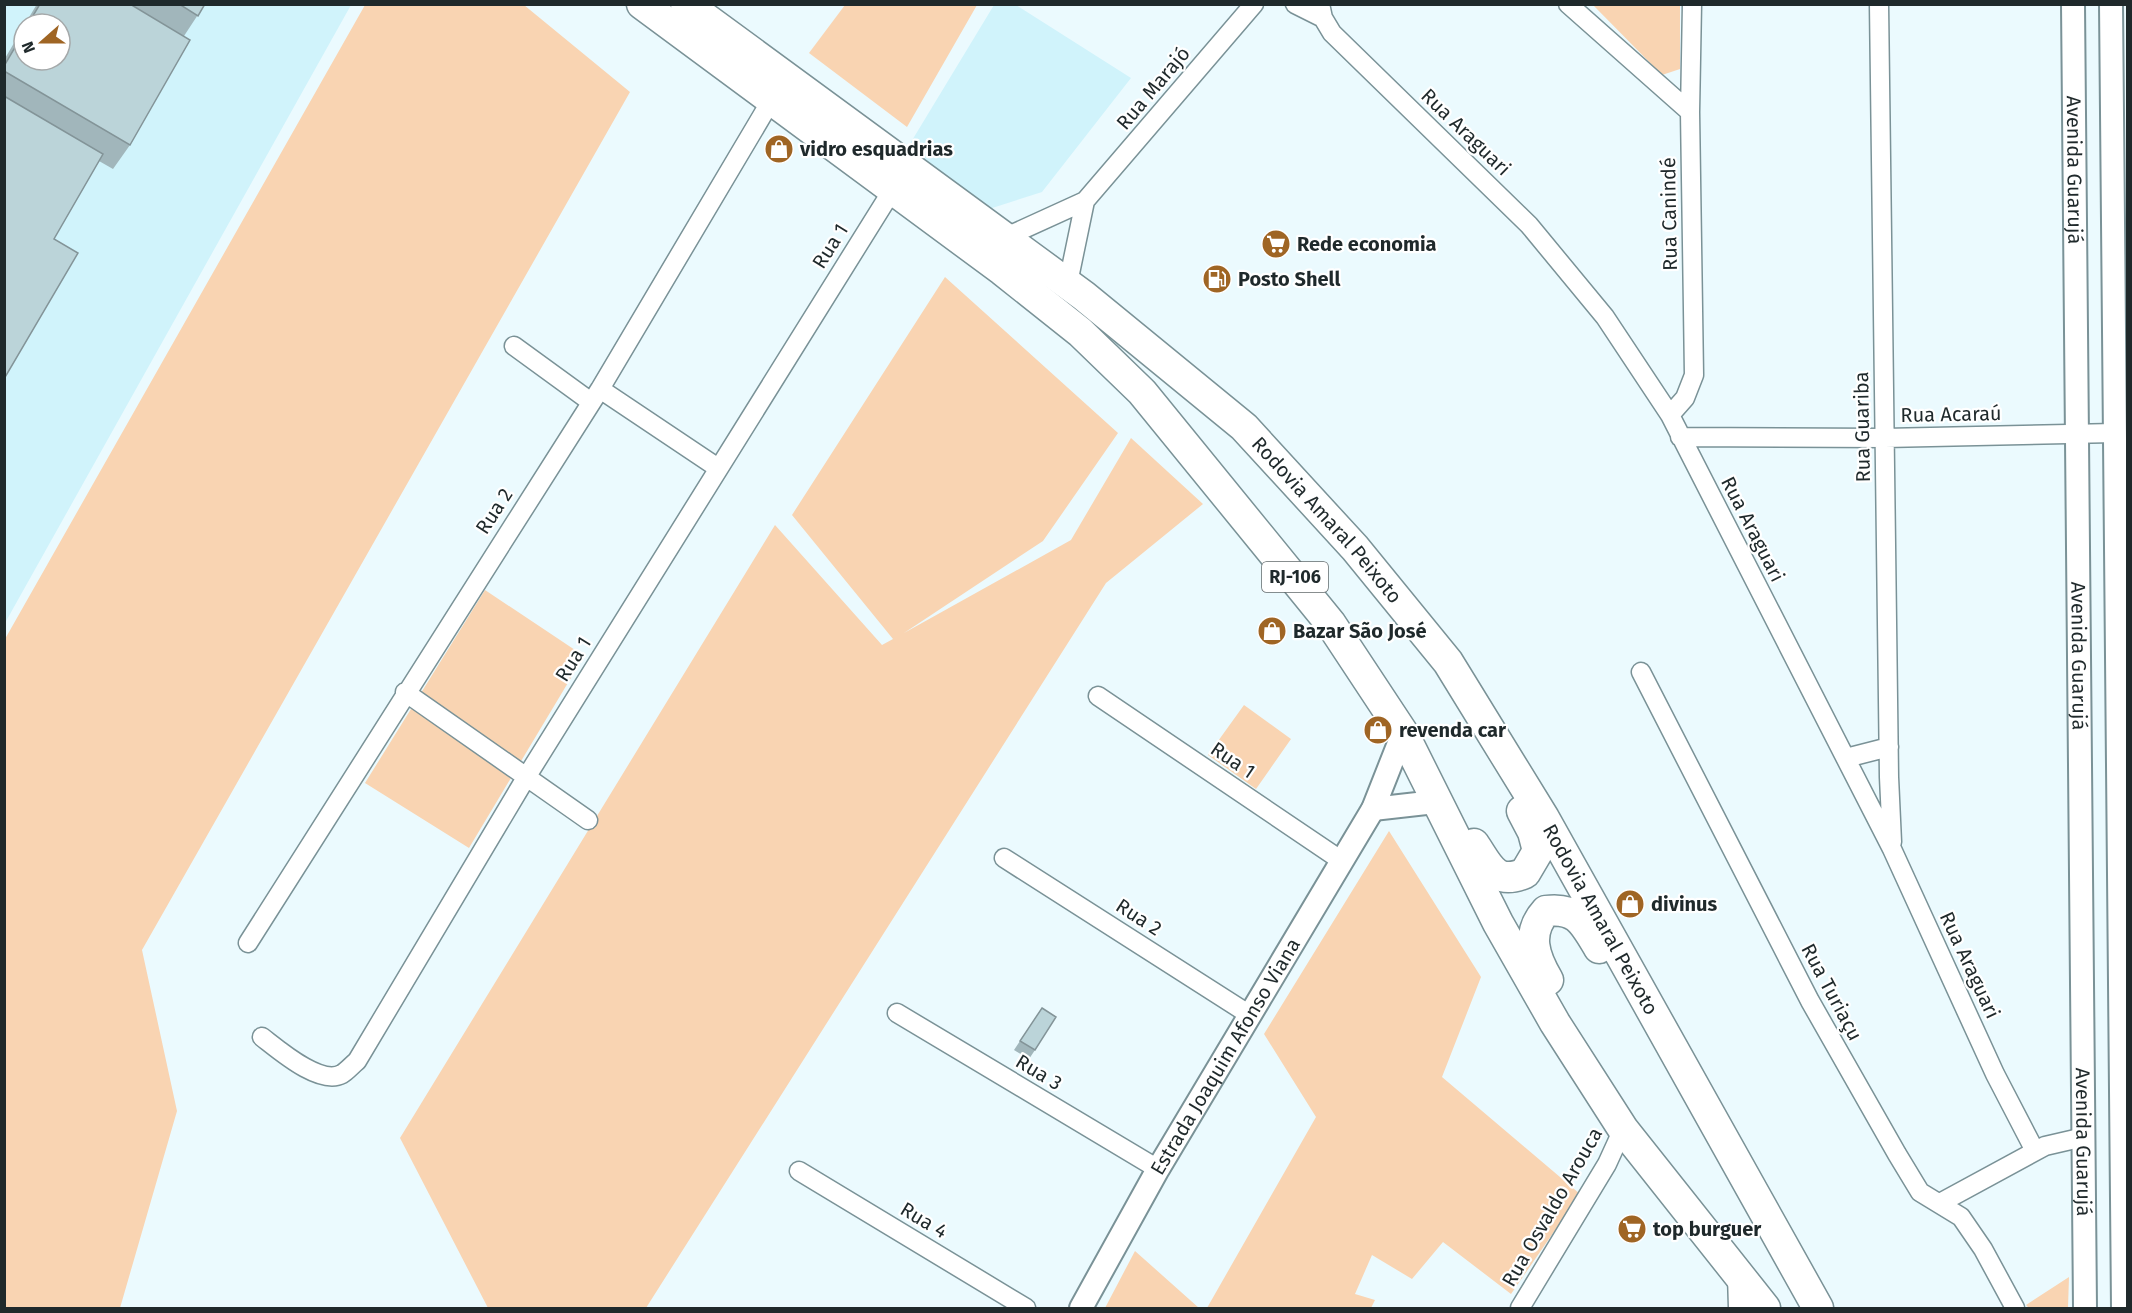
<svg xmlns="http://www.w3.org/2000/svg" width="2132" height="1313" font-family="'Fira Sans',sans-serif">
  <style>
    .built { fill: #d0f3fb; fill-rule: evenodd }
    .green { fill: #f9d4b2 }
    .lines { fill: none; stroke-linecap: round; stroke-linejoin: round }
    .minor-casing { stroke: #7a9297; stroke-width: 21 }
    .tertiary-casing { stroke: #7a9297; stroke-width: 26 }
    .trunk-casing { stroke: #7a9297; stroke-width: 33 }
    .minor { stroke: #fff; stroke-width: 18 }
    .tertiary { stroke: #fff; stroke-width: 22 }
    .trunk { stroke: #fff; stroke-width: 30 }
    .wall { fill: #a1b6bb }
    .building { fill: #bbd4d9; stroke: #839498; stroke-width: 1.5 }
    .labels { text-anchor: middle; stroke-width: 4.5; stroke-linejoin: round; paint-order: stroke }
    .shield { fill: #fff; stroke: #62696b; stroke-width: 1.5 }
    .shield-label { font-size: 18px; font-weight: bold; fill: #1f292b }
    .street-label { font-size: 20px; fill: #1f292b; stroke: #fff }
    .poi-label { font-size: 20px; font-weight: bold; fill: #1f292b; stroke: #fff; text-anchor: start }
  </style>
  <rect width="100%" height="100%" fill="#ebfafe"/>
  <path class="built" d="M5,5H351L5,623ZM24,24H60V60H24Z
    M994,5H1016L1131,78L1042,192L989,209L908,147Z"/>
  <path class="green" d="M365,5H524L630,92L142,950L177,1111L120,1308H5V639Z
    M845,5H977L907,127L809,53Z
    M1593,5H1680V69L1662,75Z
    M945,277L1118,433L1043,541L904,633L1071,540L1131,438L1203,504L1106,583L646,1308H488L400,1138L775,525L882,645L893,639L792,515Z
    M485,590L584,656L469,848L365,783Z
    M1244,705L1291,739L1256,789L1208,755Z
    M1389,831L1481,977L1442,1077L1580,1194L1511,1294L1443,1242L1412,1279L1372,1255L1355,1294L1375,1300L1371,1308H1207L1316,1117L1264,1034Z
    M1135,1251L1199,1308H1105Z
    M2069,1277L2068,1308H2029L2026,1305Z"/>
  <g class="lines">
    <g class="minor-casing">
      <path id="minor" d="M1295,4L1323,18
        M1320,4L1323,18L1332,33L1529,225L1605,317L1670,415L1892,849L1995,1074L2035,1151
        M1568,4L1690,112
        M1879,4L1889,777L1892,842
        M1006,237L1085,201L1254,4
        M1068,283L1085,201
        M514,346L591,402
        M600,389L718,468
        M1670,415L1685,398L1694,375L1690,112L1692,4
        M1680,437L1885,438L2115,433
        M1641,672L1810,1001L1897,1154L1920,1192L1961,1217L1983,1249L2015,1308
        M405,692L588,820
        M1098,696L1342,861
        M1846,758L1889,747
        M1004,858L1250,1015
        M248,943L600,389L772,99
        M897,1013L1158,1169
        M262,1037C279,1050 320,1086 342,1074C347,1071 352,1065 357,1061L527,776L893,189
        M799,1171L1026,1308
        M1940,1203L2045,1146L2084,1137
        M1737,1275L1738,1308
        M1520,1308L1607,1164L1623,1129"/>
    </g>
    <g class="tertiary-casing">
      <g id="tertiary">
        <path id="s1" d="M2073,4L2085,1308"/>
        <path d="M2111,4L2123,1308"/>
        <path d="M1373,809L1435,802"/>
        <path id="s2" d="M1081,1308L1158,1169L1373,809L1403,733"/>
      </g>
    </g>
    <g class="trunk-casing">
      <g id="trunk">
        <path d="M642,4L1002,270L1080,332L1142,392L1331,624L1403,733L1498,923L1555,1023L1623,1129L1765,1308"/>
        <path id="s3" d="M686,4L1084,296L1244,427L1355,548L1448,662L1544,818L1818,1308"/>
        <path d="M1474,844C1489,866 1495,886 1525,873L1538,851L1533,832L1522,811"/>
        <path d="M1548,980C1534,956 1526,933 1546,911C1577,907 1584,923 1599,948"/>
      </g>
    </g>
    <use href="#minor" class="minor"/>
    <use href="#tertiary" class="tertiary"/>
    <use href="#trunk" class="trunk"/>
  </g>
  <path class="wall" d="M37,4H205L184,36L130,145L113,169L99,161L54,239L4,379V60L24,26V60L60,24H25Z
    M1042,1008L1035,1050L1029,1059L1014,1050Z"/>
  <path class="building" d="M40,4H130L190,40L130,145L4,71V66L24,32V60H60V24H28Z
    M179,4H205L198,16Z
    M4,96L103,154L54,239L78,253L4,379Z
    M1042,1008L1056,1017L1035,1050L1020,1041Z"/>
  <defs>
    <g id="shop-disc" transform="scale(1.5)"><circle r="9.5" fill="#9f6524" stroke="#fff"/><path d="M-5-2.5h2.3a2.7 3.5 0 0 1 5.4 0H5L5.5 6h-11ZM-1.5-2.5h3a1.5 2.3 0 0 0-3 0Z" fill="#fff"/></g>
    <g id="supermarket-disc" transform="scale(1.5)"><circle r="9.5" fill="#9f6524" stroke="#fff"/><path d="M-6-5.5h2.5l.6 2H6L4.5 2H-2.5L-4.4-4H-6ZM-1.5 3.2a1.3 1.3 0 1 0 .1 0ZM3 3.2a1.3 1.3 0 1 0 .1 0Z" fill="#fff"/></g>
    <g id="fuel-disc" transform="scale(1.5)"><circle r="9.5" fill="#9f6524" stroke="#fff"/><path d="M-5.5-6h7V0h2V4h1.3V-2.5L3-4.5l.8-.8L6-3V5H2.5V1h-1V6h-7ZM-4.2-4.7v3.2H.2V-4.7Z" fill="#fff"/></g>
  </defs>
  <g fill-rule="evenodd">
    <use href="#shop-disc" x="779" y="149"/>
    <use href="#supermarket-disc" x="1276" y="244"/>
    <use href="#fuel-disc" x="1217" y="279"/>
    <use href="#shop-disc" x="1272" y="631"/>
    <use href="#shop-disc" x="1378" y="730"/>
    <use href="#shop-disc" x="1630" y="904"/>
    <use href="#supermarket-disc" x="1632" y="1229"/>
  </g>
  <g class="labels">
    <rect class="shield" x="1262" y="562" width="66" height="30" rx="4.5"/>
    <g class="shield-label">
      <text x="1295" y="583">RJ-106</text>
    </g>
    <g class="street-label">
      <text transform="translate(1153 88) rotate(-50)" y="7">Rua Marajó</text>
      <text transform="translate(1466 132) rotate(44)" y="7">Rua Araguari</text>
      <text dy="7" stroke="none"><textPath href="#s1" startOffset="166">Avenida Guarujá</textPath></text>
      <text transform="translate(1669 214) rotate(-91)" y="7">Rua Canindé</text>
      <text transform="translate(830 246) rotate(-58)" y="7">Rua 1</text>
      <text transform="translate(1951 414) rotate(-1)" y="7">Rua Acaraú</text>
      <text transform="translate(1862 427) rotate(-91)" y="7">Rua Guariba</text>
      <text transform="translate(494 511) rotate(-57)" y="7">Rua 2</text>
      <text dy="7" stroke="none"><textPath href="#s3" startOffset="825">Rodovia Amaral Peixoto</textPath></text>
      <text transform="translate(1753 529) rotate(63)" y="7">Rua Araguari</text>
      <text dy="7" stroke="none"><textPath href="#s1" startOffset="652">Avenida Guarujá</textPath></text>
      <text transform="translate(573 659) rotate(-58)" y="7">Rua 1</text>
      <text transform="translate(1233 760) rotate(34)" y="7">Rua 1</text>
      <text transform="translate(1139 917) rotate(33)" y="7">Rua 2</text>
      <text dy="7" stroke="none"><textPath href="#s3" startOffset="1311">Rodovia Amaral Peixoto</textPath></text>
      <text transform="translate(1970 965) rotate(65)" y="7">Rua Araguari</text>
      <text transform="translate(1832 992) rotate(62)" y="7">Rua Turiaçu</text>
      <text dy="7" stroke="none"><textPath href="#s2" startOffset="290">Estrada Joaquim Afonso Viana</textPath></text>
      <text transform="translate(1039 1072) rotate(31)" y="7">Rua 3</text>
      <text dy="7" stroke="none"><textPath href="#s1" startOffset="1138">Avenida Guarujá</textPath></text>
      <text transform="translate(1552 1207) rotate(-60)" y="7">Rua Osvaldo Arouca</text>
      <text transform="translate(924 1220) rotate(31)" y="7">Rua 4</text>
    </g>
    <g class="poi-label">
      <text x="800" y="156">vidro esquadrias</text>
      <text x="1297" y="251">Rede economia</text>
      <text x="1238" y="286">Posto Shell</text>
      <text x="1293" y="638">Bazar São José</text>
      <text x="1399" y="737">revenda car</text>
      <text x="1651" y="911">divinus</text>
      <text x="1653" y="1236">top burguer</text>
    </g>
  </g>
  <rect width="2132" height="1313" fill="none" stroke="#1f292b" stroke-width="12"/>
  <g transform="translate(42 42) rotate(249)"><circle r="28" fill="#ffffff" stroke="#a5a9aa" stroke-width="1.5"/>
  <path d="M0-4.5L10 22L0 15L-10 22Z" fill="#9f6524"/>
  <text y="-9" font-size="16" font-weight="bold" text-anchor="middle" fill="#1f292b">N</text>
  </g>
</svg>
